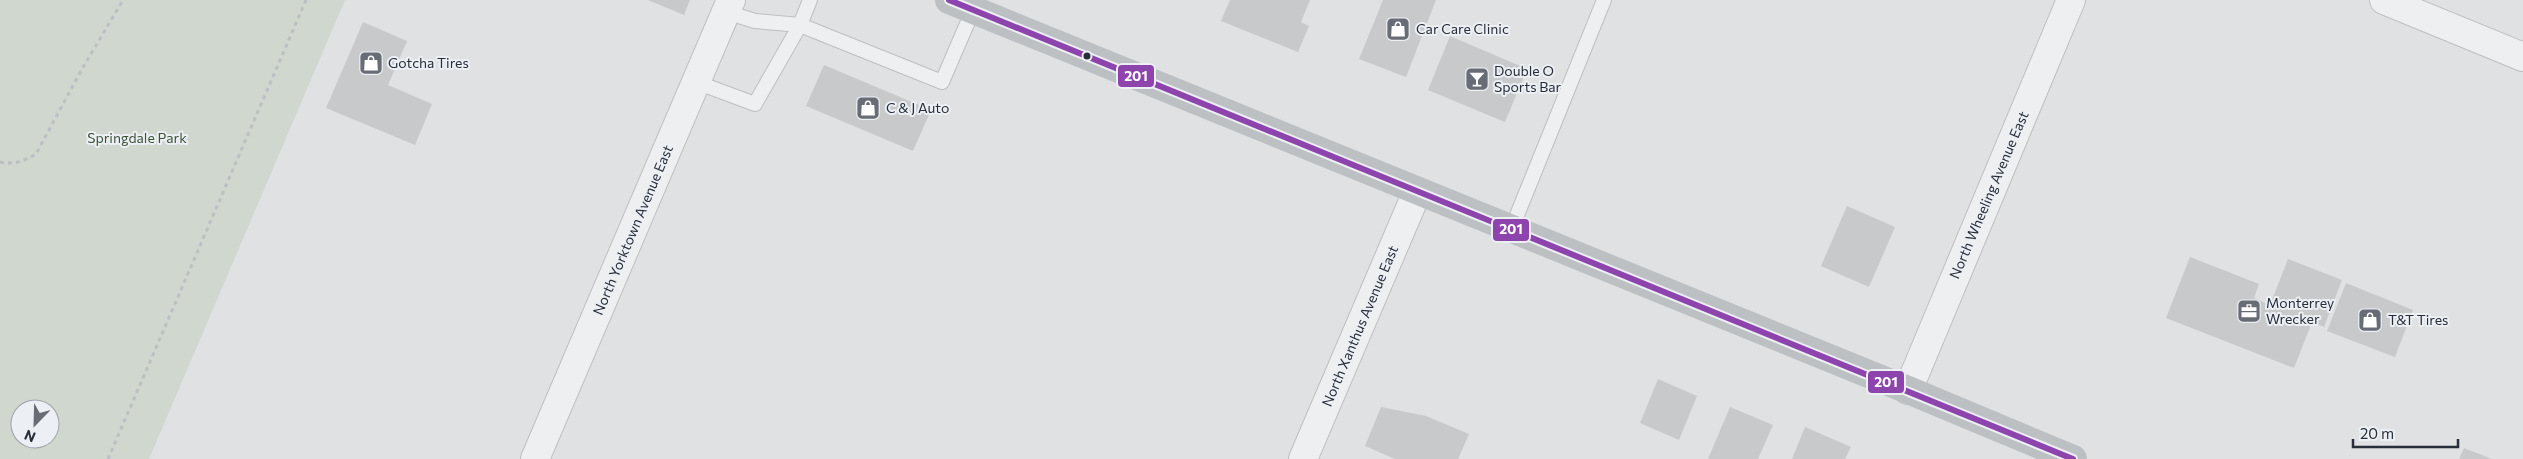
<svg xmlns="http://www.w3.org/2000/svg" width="2523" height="459" font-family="Commissioner,sans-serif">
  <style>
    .green { fill: #d0d7cf; fill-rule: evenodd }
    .building { fill: #c7c9cb }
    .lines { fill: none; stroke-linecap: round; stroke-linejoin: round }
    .service-casing { stroke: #bdbfc1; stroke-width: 16 }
    .minor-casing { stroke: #bdbfc1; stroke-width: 30 }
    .path { stroke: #bdbfc2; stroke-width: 3; stroke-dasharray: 4 4; stroke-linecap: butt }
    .service { stroke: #eeeff0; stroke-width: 14 }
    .minor { stroke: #eeeff0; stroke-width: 28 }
    .secondary { stroke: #bdc0c3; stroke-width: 28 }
    .bus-1-casing { stroke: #eceff3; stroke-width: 10 }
    .bus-1 { stroke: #8e44ad; stroke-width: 6 }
    .bus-dot { fill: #282f3a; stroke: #eceff3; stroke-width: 2 }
    .labels { text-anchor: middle; stroke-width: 4; stroke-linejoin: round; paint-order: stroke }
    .poi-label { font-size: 14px; fill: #282f3a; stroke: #eceff3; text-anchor: start }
    .park-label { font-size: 14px; fill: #3d5337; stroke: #eceff3 }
    .street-label { font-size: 14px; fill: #282f3a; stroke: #eceff3 }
    .line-badge { stroke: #eceff3; stroke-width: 2 }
    .badge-label { font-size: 14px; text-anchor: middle; font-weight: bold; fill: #fff }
  </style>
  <rect width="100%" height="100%" fill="#dfe1e3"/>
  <path class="green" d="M0,0H345L149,459H0ZM20,409H50V439H20Z"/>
  <path class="building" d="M648,0H690L684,15Z
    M1230,0H1310L1301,22L1309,26L1298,52L1221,21Z
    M1383,0H1436L1406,77L1359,59Z
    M363,22L407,41L388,85L432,104L415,145L326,108Z
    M1450,36L1527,69L1505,122L1428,90Z
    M824,65L931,110L913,151L806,106Z
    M1847,206L1895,227L1869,287L1821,266Z
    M2190,257L2259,284L2254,298L2270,305L2288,259L2342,280L2324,327L2312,322L2294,368L2166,318Z
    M2346,283L2413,310L2395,357L2327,331Z
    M1658,379L1697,396L1679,440L1640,423Z
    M1381,407L1426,416L1469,434L1458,459H1395L1365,446Z
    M1730,407L1773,425L1758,459H1708Z
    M1805,427L1851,447L1845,459H1792Z
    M2464,448L2492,459H2459Z"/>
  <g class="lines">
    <g class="service-casing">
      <path id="service" d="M726,12L755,21L800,25L942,82L973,10
        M696,82L755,104L800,25L810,0
        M1511,230L1604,0"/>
    </g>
    <g class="minor-casing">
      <path id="minor" d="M2384,0L2523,57
        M1908,390L2071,0
        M535,459L731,0
        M1303,459L1417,192"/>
    </g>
    <path class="path" d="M0,162C13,165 25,161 36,154L82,69L123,0
      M108,459L306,0"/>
    <use href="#service" class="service"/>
    <use href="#minor" class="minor"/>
    <path class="secondary" d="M949,0L1908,390L2073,459"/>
    <g class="bus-1-casing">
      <path id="bus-1" d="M949,0L2073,459"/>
    </g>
    <use href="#bus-1" class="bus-1"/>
  </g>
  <defs>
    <g id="shop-square" transform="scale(1.25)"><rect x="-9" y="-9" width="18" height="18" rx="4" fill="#686d75" stroke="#eceff3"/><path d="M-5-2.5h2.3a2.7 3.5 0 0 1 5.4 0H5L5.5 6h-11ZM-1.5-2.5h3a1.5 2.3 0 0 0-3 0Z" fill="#fff"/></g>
    <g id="bar-square" transform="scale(1.25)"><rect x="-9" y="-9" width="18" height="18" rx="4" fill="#686d75" stroke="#eceff3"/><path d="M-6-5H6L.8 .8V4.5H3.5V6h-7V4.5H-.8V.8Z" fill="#fff"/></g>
    <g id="office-square" transform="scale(1.25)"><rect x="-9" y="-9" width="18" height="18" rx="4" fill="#686d75" stroke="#eceff3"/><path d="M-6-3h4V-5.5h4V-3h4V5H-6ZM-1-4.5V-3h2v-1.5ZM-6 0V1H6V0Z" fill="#fff"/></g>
  </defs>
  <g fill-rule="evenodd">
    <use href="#shop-square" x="1398" y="29"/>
    <use href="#shop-square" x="371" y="63"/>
    <use href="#bar-square" x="1477" y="79"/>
    <use href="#shop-square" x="868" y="108"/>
    <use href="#office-square" x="2249" y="311"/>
    <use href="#shop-square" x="2370" y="320"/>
  </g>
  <circle class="bus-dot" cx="1087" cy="56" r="4.5"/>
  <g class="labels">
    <g class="poi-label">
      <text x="1416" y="34">Car Care Clinic</text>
      <text x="388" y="68">Gotcha Tires</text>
      <text x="1494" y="76">Double O<tspan x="1494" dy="16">Sports Bar</tspan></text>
      <text x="886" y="113">C &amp; J Auto</text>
      <text x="2266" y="308">Monterrey<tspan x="2266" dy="16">Wrecker</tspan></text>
      <text x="2388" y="325">T&amp;T Tires</text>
    </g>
    <g class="park-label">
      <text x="137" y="143">Springdale Park</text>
    </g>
    <g class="street-label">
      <text transform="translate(1989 195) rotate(-67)" y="5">North Wheeling Avenue East</text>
      <text transform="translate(633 230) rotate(-67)" y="5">North Yorktown Avenue East</text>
      <text transform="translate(1360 326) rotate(-67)" y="5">North Xanthus Avenue East</text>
    </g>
  </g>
  <g class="line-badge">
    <rect x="1117" y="64" width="38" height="24" rx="5" fill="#8e44ad"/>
    <rect x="1492" y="218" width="38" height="24" rx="5" fill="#8e44ad"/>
    <rect x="1867" y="370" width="38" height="24" rx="5" fill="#8e44ad"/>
  </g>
  <g class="badge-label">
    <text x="1136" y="81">201</text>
    <text x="1511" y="234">201</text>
    <text x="1886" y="387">201</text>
  </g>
  <g transform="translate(35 424) rotate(203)"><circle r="24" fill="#eceff3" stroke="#9ea2a9"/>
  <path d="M0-4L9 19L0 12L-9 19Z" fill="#686d75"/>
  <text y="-8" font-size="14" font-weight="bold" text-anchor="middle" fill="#282f3a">N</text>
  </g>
  <path d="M2353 439v8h105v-8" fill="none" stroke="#282f3a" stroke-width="2.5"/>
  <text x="2360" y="439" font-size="15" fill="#282f3a" stroke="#eceff3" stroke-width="4" paint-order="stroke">20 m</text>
</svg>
